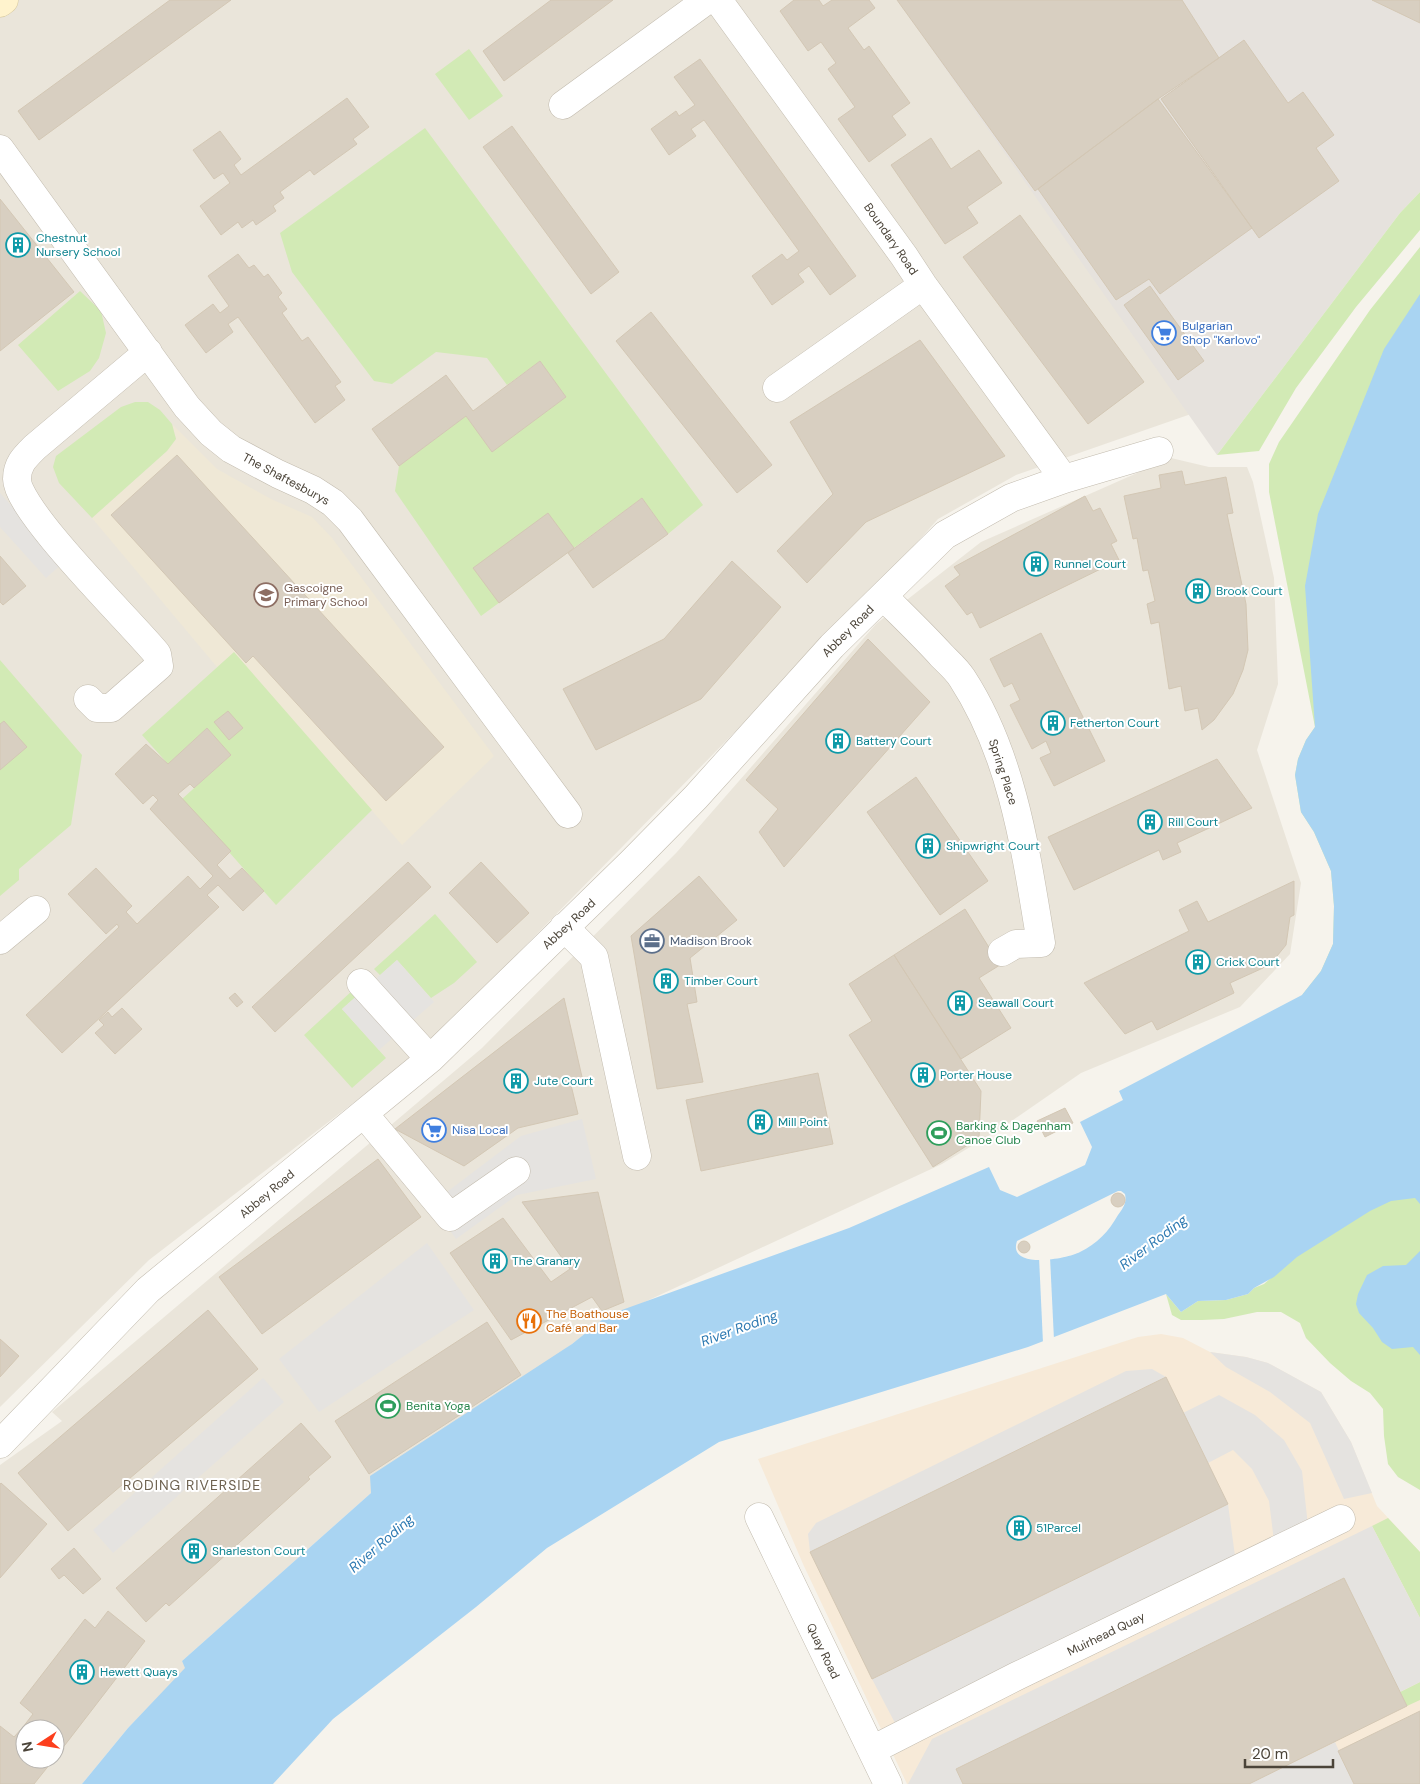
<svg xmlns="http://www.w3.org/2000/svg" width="1420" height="1784" font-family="'DM Sans',sans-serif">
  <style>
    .residential { fill: #eae5da; fill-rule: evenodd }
    .commercial { fill: #f7ead8 }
    .industrial { fill: #e6e2dd }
    .education { fill: #efe8d6 }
    .green { fill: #d2eab5 }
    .parking { fill: #e5e3e0 }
    .water { fill: #a9d4f2; fill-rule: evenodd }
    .pier { fill: #f6f3ec }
    .building { fill: #d8cfc1; stroke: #d3c7b4 }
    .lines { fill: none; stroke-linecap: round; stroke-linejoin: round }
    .street-casing { stroke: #c2bbae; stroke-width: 29 }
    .secondary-casing { stroke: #d6c79b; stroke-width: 29 }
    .street { stroke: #fff; stroke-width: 28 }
    .secondary { stroke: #fff3cd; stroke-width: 28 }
    .labels { text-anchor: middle; stroke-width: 4; stroke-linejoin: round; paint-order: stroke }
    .culture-label { font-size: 12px; fill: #0d838f; stroke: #fff; text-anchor: start }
    .street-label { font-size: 12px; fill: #4b4439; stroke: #fff }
    .shop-label { font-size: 12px; fill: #366cbe; stroke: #fff; text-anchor: start }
    .education-label { font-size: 12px; fill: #785e54; stroke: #fff; text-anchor: start }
    .service-label { font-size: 12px; fill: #4e5e75; stroke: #fff; text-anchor: start }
    .leisure-label { font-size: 12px; fill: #27864d; stroke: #fff; text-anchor: start }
    .food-label { font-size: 12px; fill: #c56008; stroke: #fff; text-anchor: start }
    .water-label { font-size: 14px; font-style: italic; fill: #2e7ab2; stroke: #fff }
    .neighbourhood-label { font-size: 14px; letter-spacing: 1px; fill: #6e6250; stroke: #fff }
  </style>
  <rect width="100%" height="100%" fill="#f6f3ec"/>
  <path class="residential" d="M0,0H897L1035,191L1191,414L1016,475L938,519L877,587L426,1047L149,1260L0,1407Z
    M1171,458L1209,467H1247L1253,482L1274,578L1278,684L1257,750L1301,883L1290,954L1240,1007L1081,1073L1003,1127L942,1164L636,1306L608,1315L572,1344L371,1493L182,1661L186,1668L128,1728L82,1784H0V1465L62,1421L52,1412L482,1048L677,852L876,624L981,542ZM25,1729H55V1759H25Z"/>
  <path class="commercial" d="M1161,1334L1183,1338L1210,1352L1246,1357L1268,1363L1321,1392L1351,1442L1377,1506L1420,1552V1784H907L803,1564L758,1459L1138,1337Z"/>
  <path class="industrial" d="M897,0H1420V192L1400,213L1217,455Z"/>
  <path class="education" d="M172,424L217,469L271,499L312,517L332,538L494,756L402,845L234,653L217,667L92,518L167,451L176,439Z"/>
  <path class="green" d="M469,49L503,96L469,120L435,74Z
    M425,128L703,505L668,534L642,498L481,616L395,491L399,466L466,416L492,451L566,397L540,361L507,385L487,358L436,352L392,384L374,381L292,272L280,233Z
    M1420,192V230L1356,307L1296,388L1259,451L1217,455L1400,213Z
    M1420,247V939L1302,995L1321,971L1333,944L1334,906L1331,871L1314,832L1301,812L1295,775L1298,759L1306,740L1315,727L1269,492V464L1279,442L1370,310Z
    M80,291L101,311L106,333L99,358L90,371L58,391L18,345Z
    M135,402H148L160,410L172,424L176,439L167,451L92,518L59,483L53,467L56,456L121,407Z
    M234,652L372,810L276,905L182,799L231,755L207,728L168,764L142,735Z
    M0,660L82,755L71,825L19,869V880L0,896Z
    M435,914L477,962L454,983L431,998L397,960L380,975L374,969Z
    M353,990L358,995L342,1009L386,1058L352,1088L304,1035Z
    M1420,1148V1490L1398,1477L1388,1464L1384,1436L1383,1409L1370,1393L1351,1381L1330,1363L1306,1338L1300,1323L1281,1312H1257L1224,1319L1202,1320H1181L1172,1315L1166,1294L1181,1312L1198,1301L1226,1300L1248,1294L1254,1288L1264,1284Z
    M1388,1518L1420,1552V1618L1372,1526Z
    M1420,1682V1700L1407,1706L1400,1692Z"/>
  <path class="parking" d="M0,493L63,563L46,578L0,527Z
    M397,960L434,1002L379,1050L342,1009Z
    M582,1119L596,1179L517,1195L456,1239L431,1204L521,1136Z
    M427,1243L474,1310L319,1412L279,1359Z
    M1210,1352L1246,1357L1268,1363L1321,1392L1351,1442L1372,1493L1344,1499L1310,1423L1270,1392L1226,1367Z
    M1152,1369L1166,1377L810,1552L808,1534L816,1523L1126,1371Z
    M263,1378L284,1402L113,1553L93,1530Z
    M1219,1395L1255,1415L1284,1440L1302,1471L1308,1526L1274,1541L1269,1501L1252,1469L1233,1450L1208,1463L1183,1413Z
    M1228,1504L1235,1556L895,1723L872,1679Z
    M1372,1526L1420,1618V1682L1400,1692L1344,1578L956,1769L963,1784H908L932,1739Z
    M1335,1742L1354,1784H1249Z"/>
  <path class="water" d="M1420,294V1204L1415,1198L1391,1201L1370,1211L1297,1257L1274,1277L1254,1288L1248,1294L1226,1300L1198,1301L1181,1312L1166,1294L1028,1347L719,1442L547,1548L476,1607L333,1719L273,1784H82L128,1728L185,1668L182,1661L371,1493L370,1476L572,1344L608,1315L849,1228L989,1167L1000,1190L1017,1197L1085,1165L1092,1147L1080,1122L1123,1100L1119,1091L1302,995L1321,971L1333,944L1334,906L1331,871L1314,832L1301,812L1295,775L1298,759L1306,740L1315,727L1305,586L1318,514L1384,349ZM1118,1191H1121L1125,1194C1127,1203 1123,1208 1118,1215C1109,1231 1097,1244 1080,1252C1067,1259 1007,1270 1017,1241Z
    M1420,1251V1355L1413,1347L1392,1349L1382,1342L1373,1328L1359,1313L1356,1304L1358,1294L1367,1275L1383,1266L1406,1265Z"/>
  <path class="pier" d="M1039,1257H1050L1054,1340L1047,1343H1043Z"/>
  <path class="building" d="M170,0H231L39,140L18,111Z
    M551,0H613L504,81L483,51Z
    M794,0H819L823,6L832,0H869L875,8L848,28L864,50L869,46L910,103L892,116L906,135L869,162L838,119L855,107L828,69L836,63L821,42L808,51L780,11Z
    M897,0H1182L1219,58L1158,99L1035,191Z
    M1372,0H1420V23Z
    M1244,40L1288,103L1303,92L1334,135L1316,148L1339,181L1259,238L1161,99Z
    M700,59L856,276L830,295L809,266L798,274L804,282L772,305L752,276L782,254L787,260L799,251L704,120L691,129L696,136L669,155L651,129L676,111L679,116L695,105L674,77Z
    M347,98L369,127L353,139L357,144L314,175L310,170L280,192L284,198L273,206L276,211L256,225L253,220L242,228L238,222L221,235L200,206L230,183L223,173L214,179L193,150L220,131L241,159L234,165L241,175Z
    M1158,99L1252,228L1160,294L1149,279L1116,300L1038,189Z
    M512,126L619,272L591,294L483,147Z
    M931,138L951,169L979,150L1002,183L967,207L978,223L945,244L891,165Z
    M0,199L74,292L0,351Z
    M1020,215L1144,382L1088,424L963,257Z
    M238,254L249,268L254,265L264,277L268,274L282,293L278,297L287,309L282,313L302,341L308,337L341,382L335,386L345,400L315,423L238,317L228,324L233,332L206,353L185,325L213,304L220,313L229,306L208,276Z
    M1150,286L1204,361L1178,380L1124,305Z
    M651,312L772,465L737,493L616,341Z
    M920,340L1005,456L866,522L807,583L777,551L833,494L790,422Z
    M540,361L566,397L492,452L466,416L399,466L372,429L446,375L473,411Z
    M177,455L444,747L386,801L253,656L246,663L111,515Z
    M1182,471L1185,485L1226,477L1233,513L1227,514L1246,604L1248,650L1243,670L1233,694L1214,720L1202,730L1198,708L1185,711L1181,686L1169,689L1159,622L1151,624L1147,604L1155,601L1148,570L1143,571L1137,538L1133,539L1124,496L1161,488L1159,475Z
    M1085,496L1093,511L1100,508L1117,541L1111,544L1119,560L980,628L972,612L967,615L945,586L960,575L954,567Z
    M642,498L668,534L593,588L568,553Z
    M548,513L574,548L499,603L473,568Z
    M0,556L26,586L3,605L0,602Z
    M732,561L781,607L701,699L596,750L563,689L664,639Z
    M1041,633L1105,761L1054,786L1040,758L1051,753L1046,741L1032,749L1010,705L1020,700L1012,683L1004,687L990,659Z
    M868,639L930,702L784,867L759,832L778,809L746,780Z
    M228,711L243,728L229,740L214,722Z
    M4,721L27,747L0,770V724Z
    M207,728L231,755L194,788L190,784L178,794L231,851L217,865L230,879L242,868L264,891L243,911L218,885L207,895L219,907L62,1053L26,1015L119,927L117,924L106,934L68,894L96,868L132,906L126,912L137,924L188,876L200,889L213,876L150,809L158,800L153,795L143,804L115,774L146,744L168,764Z
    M1217,759L1252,808L1177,843L1181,852L1163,860L1159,850L1074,890L1048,837Z
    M916,777L988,881L940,915L867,812Z
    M408,862L431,887L275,1032L252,1007Z
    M481,862L529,913L497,943L449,893Z
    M699,876L737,920L690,958L697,1002L687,1004L703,1082L657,1089L631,936Z
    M1294,881V915L1290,917L1286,945L1277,956L1263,968L1230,983L1234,993L1157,1030L1152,1021L1125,1034L1084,983L1189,931L1179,910L1197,901L1208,922Z
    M965,909L1000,965L979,978L1011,1028L961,1059L894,955Z
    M894,955L981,1091L979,1138L933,1167L849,1035L872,1021L849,984Z
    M235,993L243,1002L237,1007L229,998Z
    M564,998L582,1077L571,1085L578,1114L518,1128L464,1166L395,1129Z
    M122,1008L142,1029L115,1054L95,1033L104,1025L99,1020L108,1012L112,1017Z
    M818,1073L833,1144L701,1171L686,1100Z
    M1065,1108L1073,1123L1045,1137L1037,1121Z
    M378,1159L421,1217L262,1334L219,1277Z
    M598,1192L624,1302L602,1311L592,1297L511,1340L450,1253L503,1218L551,1282L570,1269L522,1202Z
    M1111 1200a7 7 0 1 1 14 0a7 7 0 1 1-14 0Z
    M1018 1247a6 6 0 1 1 12 0a6 6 0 1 1-12 0Z
    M208,1310L258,1369L68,1531L18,1473Z
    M487,1322L521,1375L369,1474L335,1421Z
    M0,1339L19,1356L0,1377Z
    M1166,1377L1228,1504L872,1679L810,1552Z
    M301,1423L331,1457L308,1477L310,1479L169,1606L166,1603L146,1622L116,1588Z
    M1,1483L47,1524L0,1578V1484Z
    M74,1548L101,1579L83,1594L64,1575L59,1579L51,1569Z
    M1344,1578L1407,1706L1249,1784H963L956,1769Z
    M108,1611L145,1641L58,1754L55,1752V1729H26L23,1727L33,1714L20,1703L85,1619L95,1628Z
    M1420,1711V1784H1354L1338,1751Z
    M0,1726L14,1737L23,1727L26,1729L25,1759H54L34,1784H0Z"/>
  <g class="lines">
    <g class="street-casing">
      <path id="street" d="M718,0L904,256L923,285L1064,479
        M563,105L707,0
        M0,149L187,407L211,433L231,449L278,474L313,490L333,503L350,520L568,814
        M777,388L923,285
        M883,596C903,616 923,635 942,656C949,663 957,670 962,678C1013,756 1026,853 1041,943L1016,944L1002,952
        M88,699L97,708H111L159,666L157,654C132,623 17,511 17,479C17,464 25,457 35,447L148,352
        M564,927L594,957L637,1156
        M0,940L36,910
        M361,983L430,1059
        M364,1114L450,1217L516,1171
        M0,1444L148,1290L430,1059L632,862L696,797L832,646L945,535L1011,498L1064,479L1159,451
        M759,1517L888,1784
        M872,1750L1017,1676L1341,1519"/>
    </g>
    <g class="secondary-casing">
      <path id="secondary" d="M0,3L4,0"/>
    </g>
    <use href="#street" class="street"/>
    <use href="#secondary" class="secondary"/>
  </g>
  <defs>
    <g id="building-ring" transform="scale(1.25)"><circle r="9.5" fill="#fff" stroke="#0f9aa8" stroke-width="1.5"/><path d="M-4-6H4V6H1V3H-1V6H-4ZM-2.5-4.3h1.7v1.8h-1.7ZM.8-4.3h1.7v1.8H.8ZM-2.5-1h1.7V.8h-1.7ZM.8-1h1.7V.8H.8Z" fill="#0f9aa8"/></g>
    <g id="supermarket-ring" transform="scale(1.25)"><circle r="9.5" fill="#fff" stroke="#3f7fe0" stroke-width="1.5"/><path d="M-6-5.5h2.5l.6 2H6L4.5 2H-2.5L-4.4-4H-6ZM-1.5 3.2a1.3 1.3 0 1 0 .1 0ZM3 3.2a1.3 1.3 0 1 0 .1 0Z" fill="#3f7fe0"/></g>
    <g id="school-ring" transform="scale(1.25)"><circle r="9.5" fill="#fff" stroke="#8d6e63" stroke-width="1.5"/><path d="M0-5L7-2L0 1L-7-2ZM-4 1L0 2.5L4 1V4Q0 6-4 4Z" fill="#8d6e63"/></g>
    <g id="office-ring" transform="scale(1.25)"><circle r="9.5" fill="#fff" stroke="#5c6f8a" stroke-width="1.5"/><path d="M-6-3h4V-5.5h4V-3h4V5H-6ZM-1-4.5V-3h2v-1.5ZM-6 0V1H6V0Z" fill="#5c6f8a"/></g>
    <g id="stadium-ring" transform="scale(1.25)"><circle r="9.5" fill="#fff" stroke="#2e9e5b" stroke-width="1.5"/><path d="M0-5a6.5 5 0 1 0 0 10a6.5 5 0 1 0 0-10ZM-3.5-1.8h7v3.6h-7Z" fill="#2e9e5b"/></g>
    <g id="restaurant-ring" transform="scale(1.25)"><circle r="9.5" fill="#fff" stroke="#e8710a" stroke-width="1.5"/><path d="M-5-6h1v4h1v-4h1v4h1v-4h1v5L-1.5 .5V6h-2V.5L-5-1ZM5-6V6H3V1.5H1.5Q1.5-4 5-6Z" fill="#e8710a"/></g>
  </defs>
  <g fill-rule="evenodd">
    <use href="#building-ring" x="18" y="245"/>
    <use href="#supermarket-ring" x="1164" y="333"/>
    <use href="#building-ring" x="1036" y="564"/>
    <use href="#building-ring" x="1198" y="591"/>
    <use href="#school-ring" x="266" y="595"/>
    <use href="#building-ring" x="1053" y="723"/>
    <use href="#building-ring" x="838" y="741"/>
    <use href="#building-ring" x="1150" y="822"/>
    <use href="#building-ring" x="928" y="846"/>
    <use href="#office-ring" x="652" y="941"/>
    <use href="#building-ring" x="1198" y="962"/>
    <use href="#building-ring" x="666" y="981"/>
    <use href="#building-ring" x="960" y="1003"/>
    <use href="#building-ring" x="923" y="1075"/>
    <use href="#building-ring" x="516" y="1081"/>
    <use href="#building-ring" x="760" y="1122"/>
    <use href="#supermarket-ring" x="434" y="1130"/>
    <use href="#stadium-ring" x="939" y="1133"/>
    <use href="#building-ring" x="495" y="1261"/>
    <use href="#restaurant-ring" x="529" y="1321"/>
    <use href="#stadium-ring" x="388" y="1406"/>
    <use href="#building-ring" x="1019" y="1528"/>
    <use href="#building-ring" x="194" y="1551"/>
    <use href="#building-ring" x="82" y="1672"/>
  </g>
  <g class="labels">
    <g class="culture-label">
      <text x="36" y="242">Chestnut<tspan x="36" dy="14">Nursery School</tspan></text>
      <text x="1054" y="568">Runnel Court</text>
      <text x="1216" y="595">Brook Court</text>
      <text x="1070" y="727">Fetherton Court</text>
      <text x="856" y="745">Battery Court</text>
      <text x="1168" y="826">Rill Court</text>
      <text x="946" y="850">Shipwright Court</text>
      <text x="1216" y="966">Crick Court</text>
      <text x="684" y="985">Timber Court</text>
      <text x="978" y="1007">Seawall Court</text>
      <text x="940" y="1079">Porter House</text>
      <text x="534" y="1085">Jute Court</text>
      <text x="778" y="1126">Mill Point</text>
      <text x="512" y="1265">The Granary</text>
      <text x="1036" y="1532">51Parcel</text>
      <text x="212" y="1555">Sharleston Court</text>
      <text x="100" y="1676">Hewett Quays</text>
    </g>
    <g class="street-label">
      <text transform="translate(891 239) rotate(55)" y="4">Boundary Road</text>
      <text transform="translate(286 479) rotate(28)" y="4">The Shaftesburys</text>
      <text transform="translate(848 631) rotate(-45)" y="4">Abbey Road</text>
      <text transform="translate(1003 772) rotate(72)" y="4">Spring Place</text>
      <text transform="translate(569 924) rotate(-43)" y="4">Abbey Road</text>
      <text transform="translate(267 1194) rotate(-40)" y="4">Abbey Road</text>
      <text transform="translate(1106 1634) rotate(-26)" y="4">Muirhead Quay</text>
      <text transform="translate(823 1651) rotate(64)" y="4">Quay Road</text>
    </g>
    <g class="shop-label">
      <text x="1182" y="330">Bulgarian<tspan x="1182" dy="14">Shop "Karlovo"</tspan></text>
      <text x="452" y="1134">Nisa Local</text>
    </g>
    <g class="education-label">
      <text x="284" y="592">Gascoigne<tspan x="284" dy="14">Primary School</tspan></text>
    </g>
    <g class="service-label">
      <text x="670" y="945">Madison Brook</text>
    </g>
    <g class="leisure-label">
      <text x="956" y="1130">Barking &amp; Dagenham<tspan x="956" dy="14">Canoe Club</tspan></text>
      <text x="406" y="1410">Benita Yoga</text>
    </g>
    <g class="food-label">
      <text x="546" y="1318">The Boathouse<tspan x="546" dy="14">Café and Bar</tspan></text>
    </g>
    <g class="water-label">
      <text transform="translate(1153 1242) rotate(-37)" y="5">River Roding</text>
      <text transform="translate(739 1328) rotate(-20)" y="5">River Roding</text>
      <text transform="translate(381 1543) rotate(-41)" y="5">River Roding</text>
    </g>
    <g class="neighbourhood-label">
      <text x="192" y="1490">RODING RIVERSIDE</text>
    </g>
  </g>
  <g transform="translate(40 1744) rotate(258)"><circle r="24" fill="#ffffff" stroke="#b7b4b0"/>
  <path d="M0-4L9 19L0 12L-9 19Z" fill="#fc3f1d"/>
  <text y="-8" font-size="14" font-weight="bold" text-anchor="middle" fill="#4b4439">N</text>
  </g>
  <path d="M1245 1759v8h88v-8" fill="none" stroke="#4b4439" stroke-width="2.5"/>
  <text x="1252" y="1759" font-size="15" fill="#4b4439" stroke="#ffffff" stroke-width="4" paint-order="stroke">20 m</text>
</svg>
